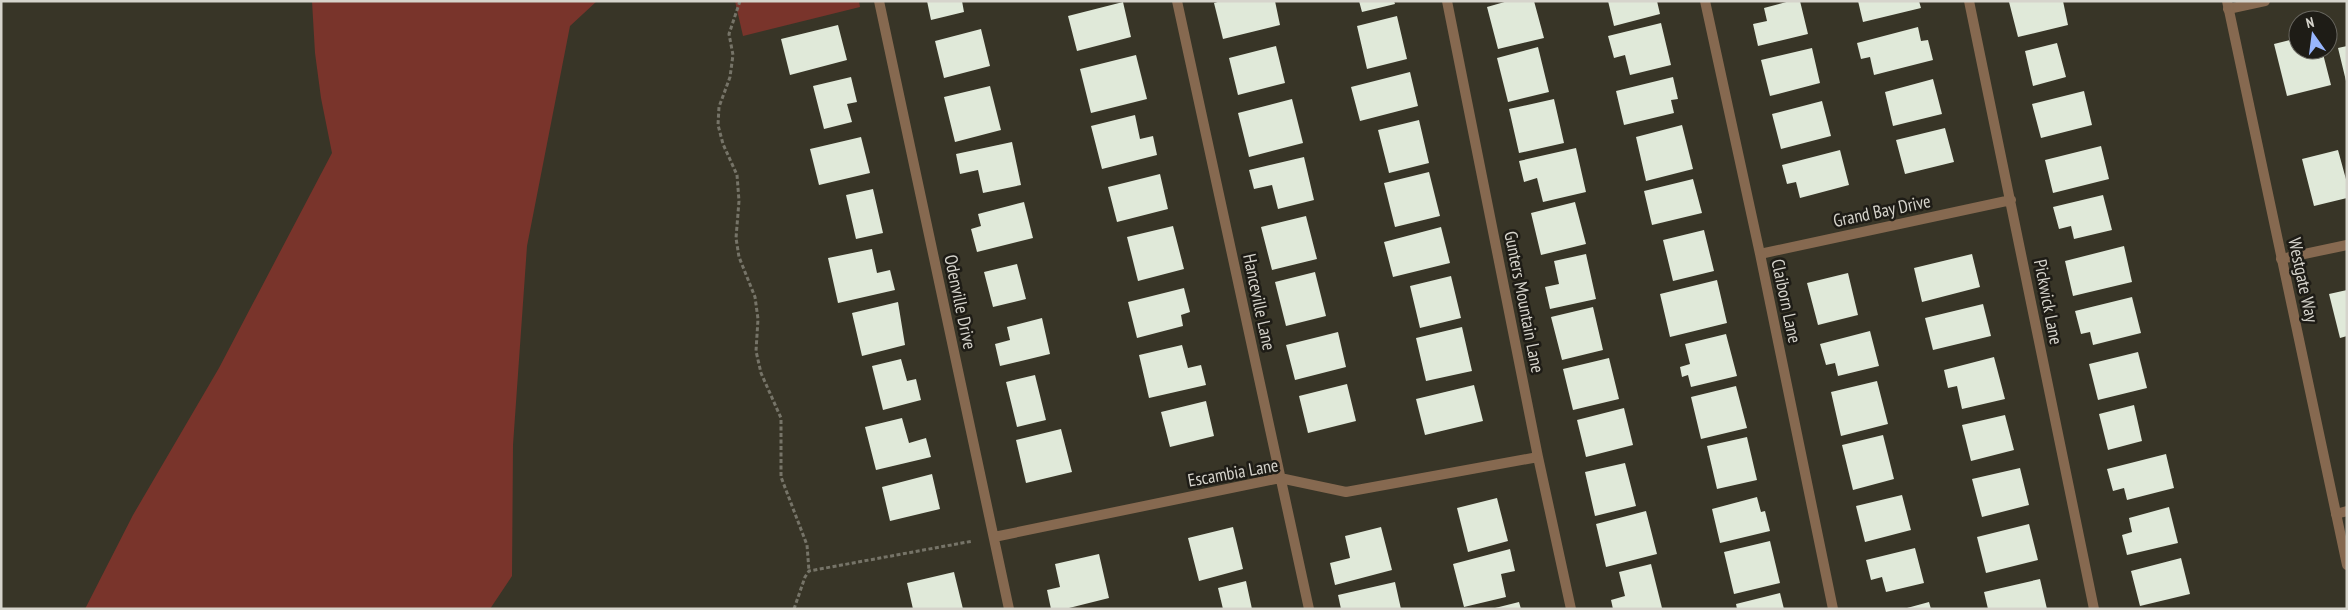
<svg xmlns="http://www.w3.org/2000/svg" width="2348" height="610" font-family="'PT Sans Narrow',sans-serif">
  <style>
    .green { fill: #79342b }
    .building { fill: #e0e9d9 }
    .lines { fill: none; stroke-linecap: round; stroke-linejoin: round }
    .path { stroke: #767468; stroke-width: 3; stroke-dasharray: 4 2.5; stroke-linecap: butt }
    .minor { stroke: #866950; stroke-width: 10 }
    .tertiary { stroke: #866950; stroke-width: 10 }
    .labels { text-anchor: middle; stroke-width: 5; stroke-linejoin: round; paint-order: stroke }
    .street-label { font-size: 18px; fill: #d6d4cc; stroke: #1e1c16 }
  </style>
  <rect width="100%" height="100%" fill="#383527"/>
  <path class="green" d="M312,1H597L570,26L527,246L513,445L512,576L490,609H85L133,515L219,368L332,153L321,98L315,53Z
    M735,1H859L860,7L743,36Z"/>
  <path class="building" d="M927,1H962L964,12L931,20Z
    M1221,1H1275L1280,25L1223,39L1214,3Z
    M1359,1H1394L1395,4L1362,12Z
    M1508,1H1534L1544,38L1498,49L1487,7Z
    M1608,1H1657L1660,14L1614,26Z
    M1790,1H1800L1808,34L1758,46L1753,24L1767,21L1764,8Z
    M1858,1H1919L1921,8L1863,22Z
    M2063,1L2068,25L2018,37L2009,2Z
    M1123,2L1131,37L1077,51L1068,16Z
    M1397,16L1407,59L1367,69L1357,26Z
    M1661,23L1671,65L1630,75L1625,55L1614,58L1608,36Z
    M838,25L847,60L790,75L781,39Z
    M1918,27L1921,41L1928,40L1933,60L1874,75L1870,57L1861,59L1857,43Z
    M981,29L990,66L944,78L935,41Z
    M2298,38V50H2322L2331,85L2287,96L2274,44Z
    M2057,43L2066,77L2033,86L2025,51Z
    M1276,46L1285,83L1238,95L1229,58Z
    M2347,46V80L2346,81L2338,48Z
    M1538,47L1549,92L1508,102L1497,58Z
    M1812,48L1820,83L1770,96L1761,60Z
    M1136,55L1147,99L1091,113L1080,69Z
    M1410,72L1418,106L1360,121L1351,87Z
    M851,77L857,102L847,104L852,122L824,129L813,86Z
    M1673,77L1678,99L1671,100L1674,113L1624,125L1616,91Z
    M1933,79L1942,114L1893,126L1885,92Z
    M990,86L1001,130L955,142L944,97Z
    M2084,91L2092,125L2041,138L2032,104Z
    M1292,99L1303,143L1249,157L1238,113Z
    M1554,99L1564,143L1519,153L1509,109Z
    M1822,101L1831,136L1781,149L1772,114Z
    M1135,115L1140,139L1153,136L1157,155L1102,169L1091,126Z
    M1419,120L1429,163L1389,173L1378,130Z
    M1682,125L1693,169L1646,181L1636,137Z
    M1945,128L1954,162L1905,174L1896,140Z
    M861,137L870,173L819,185L810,149Z
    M1012,142L1021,185L983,193L978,170L960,174L956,154Z
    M2101,146L2109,179L2053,193L2045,160Z
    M1576,148L1586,192L1543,202L1537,178L1524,182L1519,161Z
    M1840,150L1849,185L1800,198L1796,182L1787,184L1782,165Z
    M2338,150L2347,183V198L2314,206L2302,159Z
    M1304,157L1314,200L1278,209L1272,185L1254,189L1249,170Z
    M1429,172L1440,216L1395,227L1384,183Z
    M1160,174L1168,209L1117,222L1108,187Z
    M1693,179L1702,213L1652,225L1644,191Z
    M873,189L883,233L856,239L846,195Z
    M2103,195L2112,230L2074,239L2071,226L2059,229L2053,207Z
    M1024,202L1033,238L977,252L971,229L981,226L978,214Z
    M1575,202L1586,244L1541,255L1531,213Z
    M1306,216L1317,259L1272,270L1261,227Z
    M1173,226L1184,269L1138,281L1127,237Z
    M1441,227L1450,263L1393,277L1384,242Z
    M1704,230L1714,271L1673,281L1663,240Z
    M2124,246L2132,282L2073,296L2065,261Z
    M872,249L877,273L890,270L895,290L838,303L828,258Z
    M1586,254L1596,299L1550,309L1545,287L1559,284L1554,261Z
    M1972,254L1980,287L1922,302L1914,268Z
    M1017,264L1026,299L993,307L984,272Z
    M1315,272L1326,316L1286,326L1275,282Z
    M1848,273L1858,315L1818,325L1807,283Z
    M1451,276L1461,318L1420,328L1410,286Z
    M1717,280L1727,323L1670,337L1660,294Z
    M1184,288L1190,312L1181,315L1183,326L1137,338L1128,302Z
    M2347,290V336L2340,338L2329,294Z
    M2132,297L2141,333L2093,345L2090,332L2081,334L2075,311Z
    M898,302L905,345L862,356L852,313Z
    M1983,304L1991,336L1933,350L1925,318Z
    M1593,307L1603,350L1562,360L1551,317Z
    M1042,318L1050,354L1000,366L995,344L1010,340L1007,327Z
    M1462,327L1472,371L1426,381L1416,338Z
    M1870,331L1879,366L1838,376L1835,363L1826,365L1820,344Z
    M1338,332L1346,367L1295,380L1286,345Z
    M1726,334L1737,376L1691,387L1688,375L1682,377L1680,367L1690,364L1685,344Z
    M1182,345L1188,368L1201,365L1206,385L1149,398L1139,355Z
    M2138,352L2147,388L2098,400L2089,364Z
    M1994,357L2005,399L1962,409L1957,386L1948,388L1944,370Z
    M1609,358L1619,399L1573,410L1563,369Z
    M901,359L907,381L916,379L921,400L883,410L872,366Z
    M1035,375L1046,420L1017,427L1006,382Z
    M1877,381L1888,424L1841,436L1831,392Z
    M1347,384L1356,421L1308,433L1299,396Z
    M1474,385L1483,421L1425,435L1416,399Z
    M1736,386L1747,428L1701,439L1691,397Z
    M1206,401L1214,436L1170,447L1161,412Z
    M2134,405L2142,441L2108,450L2099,414Z
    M1624,408L1633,445L1586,457L1577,420Z
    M2005,415L2014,450L1971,461L1962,425Z
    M902,418L909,443L926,438L931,457L876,470L865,427Z
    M1061,429L1072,472L1026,483L1016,440Z
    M1883,435L1894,479L1853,490L1842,445Z
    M1747,437L1757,480L1717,489L1707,446Z
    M2166,454L2174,488L2127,500L2124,488L2113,491L2107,469Z
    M1625,463L1636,506L1595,516L1585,472Z
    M2020,468L2029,505L1982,517L1972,479Z
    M932,474L940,509L890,521L882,487Z
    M1902,495L1911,530L1865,542L1856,506Z
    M1757,497L1761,512L1765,511L1770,531L1720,543L1712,509Z
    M1497,498L1508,541L1468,552L1457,508Z
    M2169,507L2178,543L2127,555L2122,535L2132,532L2129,518Z
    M1646,511L1657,554L1606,567L1596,524Z
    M2029,524L2038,560L1986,573L1977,537Z
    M1233,527L1243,569L1199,581L1188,538Z
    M1381,527L1392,570L1335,585L1330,563L1350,558L1345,536Z
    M1770,541L1780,583L1734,594L1724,552Z
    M1915,548L1924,583L1886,592L1882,577L1871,580L1866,560Z
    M1510,549L1515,571L1501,574L1506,597L1464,607L1453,564Z
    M1099,554L1109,598L1065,609H1051L1047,590L1060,587L1055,564Z
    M2181,558L2190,594L2140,606L2131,571Z
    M1651,564L1662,608L1613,609L1611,600L1625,596L1619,572Z
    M954,572L963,609H913L907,583Z
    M2040,579L2047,609H1988L1984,592Z
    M1246,581L1252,609H1223L1218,588Z
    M1395,582L1401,609H1341L1338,595Z
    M1780,593L1784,609H1737L1736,604Z
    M1519,602L1521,609H1495V608Z
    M1929,602L1931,609H1907V608Z"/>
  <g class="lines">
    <path class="path" d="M740,1L729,34L733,55L730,77L719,107L718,125L723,144L737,175L739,201L736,238L739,257L755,297L758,319L756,351L761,373L781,418V477L807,545L809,571
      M794,609L805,577L809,571L973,541"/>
    <path class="minor" d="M879,1L1009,609
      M1177,1L1309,609
      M1447,1L1538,457L1571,609
      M1705,1L1760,254L1833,609
      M1969,1L2094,609
      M2228,9L2265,1
      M1760,254L2011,200
      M2281,259L2347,245
      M2336,514L2347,511
      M994,537L1280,478L1346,492L1538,457"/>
    <path class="tertiary" d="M2227,1L2347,565"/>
  </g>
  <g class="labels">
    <g class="street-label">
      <text transform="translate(1882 211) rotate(-12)" y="6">Grand Bay Drive</text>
      <text transform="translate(2303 280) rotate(78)" y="6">Westgate Way</text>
      <text transform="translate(1786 301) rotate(78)" y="6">Claiborn Lane</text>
      <text transform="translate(960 302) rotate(78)" y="6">Odenville Drive</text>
      <text transform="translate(1259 302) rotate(78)" y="6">Hanceville Lane</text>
      <text transform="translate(1524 302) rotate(79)" y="6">Gunters Mountain Lane</text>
      <text transform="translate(2048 302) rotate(79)" y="6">Pickwick Lane</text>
      <text transform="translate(1233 473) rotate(-10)" y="6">Escambia Lane</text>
    </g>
  </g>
  <rect width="2348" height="610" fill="none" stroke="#d6d4cc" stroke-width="5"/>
  <g transform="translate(2313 35) rotate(346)"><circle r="24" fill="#1e1c16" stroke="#68665f"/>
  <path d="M0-4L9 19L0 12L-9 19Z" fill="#98b6fd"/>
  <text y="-8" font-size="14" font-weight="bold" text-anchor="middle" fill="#d6d4cc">N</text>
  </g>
</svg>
